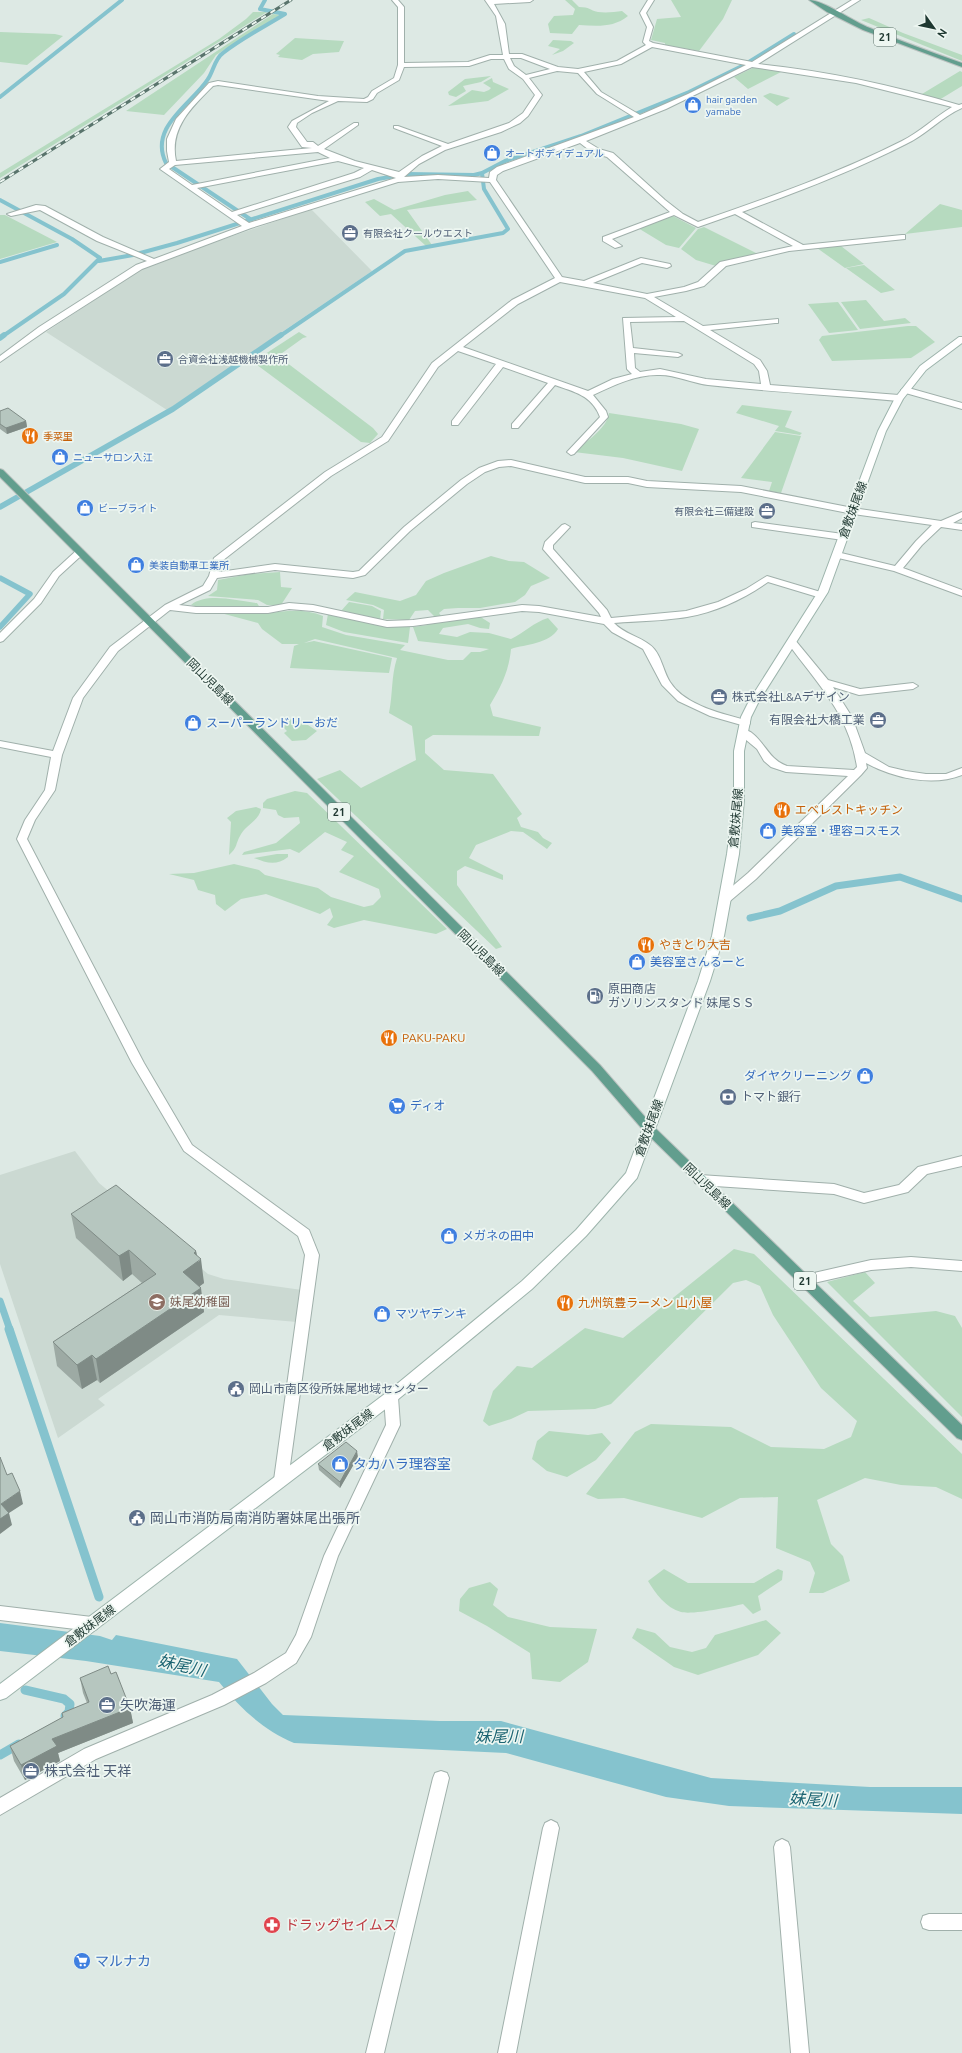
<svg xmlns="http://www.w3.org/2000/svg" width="962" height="2053" font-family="Ubuntu,'Noto Sans JP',sans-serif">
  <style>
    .built { fill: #cbd9d2 }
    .green { fill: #b6dabf }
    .water { fill: #85c3ce }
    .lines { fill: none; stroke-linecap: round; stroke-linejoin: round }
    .stream-far3 { stroke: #85c3ce; stroke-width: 4 }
    .stream-far2 { stroke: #85c3ce; stroke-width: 5.5 }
    .stream-far1 { stroke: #85c3ce; stroke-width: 7 }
    .stream { stroke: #85c3ce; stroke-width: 9 }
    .street-casing { stroke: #a0b0ab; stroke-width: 2 }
    .secondary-casing { stroke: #9db4ac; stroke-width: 2 }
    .primary-casing { stroke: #bcc3c1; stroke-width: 2 }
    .street { fill: #fff; fill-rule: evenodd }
    .secondary { fill: #fff; fill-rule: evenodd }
    .primary { fill: #629e8e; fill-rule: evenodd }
    .rail-casing { stroke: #59746c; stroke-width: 3 }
    .rail { stroke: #edf6f1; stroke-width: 2; stroke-dasharray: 5.5; stroke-linecap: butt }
    .wall { fill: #9daaa4 }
    .shaded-wall { fill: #7f8b86 }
    .building { fill: #b6c6bf; stroke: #7f8b86 }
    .labels { text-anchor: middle; stroke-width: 3.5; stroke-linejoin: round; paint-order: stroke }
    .far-shop-label { font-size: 10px; fill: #366cbe; stroke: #edf6f1; text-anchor: start }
    .far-service-label { font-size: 10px; fill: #4e5e75; stroke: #edf6f1; text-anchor: start }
    .far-food-label { font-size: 10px; fill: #c56008; stroke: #edf6f1; text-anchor: start }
    .shield { fill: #edf6f1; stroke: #5d716b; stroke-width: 1 }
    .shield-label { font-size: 11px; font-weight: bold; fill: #1f3831 }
    .street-label { font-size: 12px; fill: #1f3831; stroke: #edf6f1 }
    .service-label { font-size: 12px; fill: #4e5e75; stroke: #edf6f1; text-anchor: start }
    .shop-label { font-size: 12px; fill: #366cbe; stroke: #edf6f1; text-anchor: start }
    .food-label { font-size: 12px; fill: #c56008; stroke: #edf6f1; text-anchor: start }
    .education-label { font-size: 12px; fill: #785e54; stroke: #edf6f1; text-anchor: start }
    .near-shop-label { font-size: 14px; fill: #366cbe; stroke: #edf6f1; text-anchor: start }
    .near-service-label { font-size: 14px; fill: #4e5e75; stroke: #edf6f1; text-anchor: start }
    .near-health-label { font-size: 14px; fill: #be3a42; stroke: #edf6f1; text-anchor: start }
    .near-water-label { font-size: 16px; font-style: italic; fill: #1b6472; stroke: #edf6f1 }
  </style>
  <rect width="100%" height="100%" fill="#dde9e4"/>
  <path class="built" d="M311,209L372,271L167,410L46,332L137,272L155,263Z
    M75,1151L99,1183L208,1274L224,1279L302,1290L297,1322L219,1315L98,1399L105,1405L58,1438L0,1264V1175Z"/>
  <path class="green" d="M565,0H572L579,7C590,7 589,10 598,12C606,13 615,12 622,11L628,16C613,28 597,26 579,25L572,34L550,33L548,24L554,16L573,15L575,9Z
    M671,0H732L723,19L699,51L665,45V43L651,40L657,19L681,17Z
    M253,12H267L0,178V173L219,39L246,19Z
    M273,14L280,15L216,55L204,73L164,115L126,111Z
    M869,18L903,33L962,55V61L861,20Z
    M0,32L55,34L63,36L27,65L0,62Z
    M295,38L344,41L339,52L313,54L302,60L278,57L280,55L276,54Z
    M553,40L571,41L574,43L563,51L552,55L560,49L548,46Z
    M755,67L785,70L748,89L734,77Z
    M960,71L962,72V86L939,100L922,94Z
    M491,76L481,82L463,86L466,91L456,97L449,95L448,92L465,79Z
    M492,78L493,82L509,89L488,101L448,106L472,90L484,92L489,90L491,88L483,83Z
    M770,93L790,98L777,106L763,96Z
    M468,191L477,200L407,210L432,245L426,246L391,214L380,216L365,202L374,199L394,210L445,195Z
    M940,204L962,210V227L905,234Z
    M0,215H5L57,242L0,259Z
    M673,216L696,228L679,248L666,245L638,228Z
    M704,227L758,254L721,262L716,266L696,260L681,249L698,229Z
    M841,246L864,264L845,268L817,248Z
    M864,265L895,290L881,293L846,268Z
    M866,300L884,321L905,318L911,323L860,329L841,302Z
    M838,302L858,330L829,333L808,304Z
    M908,326H916L935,342L911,358L832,361L819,340L822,336Z
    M299,332L307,337L303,338L278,356L373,428L378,434L370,443L361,442L253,362Z
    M742,405L792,411L785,427L802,433L800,435L775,431L779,426L736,413Z
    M609,413L681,424L699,429L682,471L623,458L574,452C585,442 607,429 609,413Z
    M775,432L801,436L781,493L769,491L772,482L741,478Z
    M491,556L509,561L524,562L550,578L531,586L525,595L515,602L480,608H458L444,609L439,613L446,622L479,616L490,623L489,629L480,628L468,624L443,628L439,634L457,637L470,632L489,633L511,639C524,633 534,622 548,618L558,629C549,644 526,644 511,649C509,671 501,687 490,705L493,716L541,727L539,736L433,735L425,740V753L444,770L493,774L522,814L517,818L521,827L538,832L543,838L552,843L547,849L523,832L511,831L476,845L469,858L503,875V880L465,866L457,871V885L502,947L496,949L317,779L340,770L361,788L416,760L412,726L389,713C393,693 391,677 397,658L315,639L304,643L314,641L392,658L389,673L290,668L294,646L299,644H282L262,629L258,623L191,605C207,592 237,601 257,603L264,614C284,611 304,608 323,616L322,627L346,635L405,645L400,650L448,660H463L471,652H480L489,649L418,641L413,627L428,625L434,616L428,610L415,611L409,620L383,619L384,610L373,605L346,600L355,592L400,601L416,595L426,581L444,573Z
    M280,572L281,587L292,588L281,605H267L258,600L208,596L217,590L218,580L250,574Z
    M349,602L372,606L381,611L380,620L341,611Z
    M328,614L389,627H410L408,643L344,632L326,625Z
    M289,719L308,725L317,731L306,740L292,741L284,733L287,731L283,727Z
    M295,791L307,793L447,929L436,934L364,920L334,928L327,925L333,917L330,908L320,914L266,894L241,899L225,911L216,904L215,895L198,890L194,880L169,874L194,873L234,864L259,870L265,875L318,888L331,897L364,907L373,905L381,897L379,889L339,872L354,856L341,850L347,842L325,832L299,853L290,849L242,855L244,852L276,843L300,823L299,817L284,818L278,815L276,810L263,808V803L267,799Z
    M256,807L261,809C259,821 245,825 240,836C235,845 238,847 229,855L231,822L227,818L236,811Z
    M277,854H288V857C276,866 267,863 254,858Z
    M734,1249L754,1254L962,1454V1499L936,1487L901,1485L865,1478L817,1500L831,1544L843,1556L850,1581L823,1593H809L815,1573L810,1562L776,1548L778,1497L740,1498L702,1518L624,1498L598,1499L586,1494L635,1432L651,1424L731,1427L771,1447L824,1449L851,1437L857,1421L821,1388L773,1315L760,1286L746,1280L733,1283L611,1404L595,1409L528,1411L511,1419L489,1426L483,1421L493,1391L517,1366L532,1368L585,1328L623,1338Z
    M865,1272L875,1283L853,1301L870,1317L936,1311L955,1316L962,1328V1417L827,1282Z
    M549,1431L588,1435L602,1433L611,1443L596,1460L567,1477L547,1471L532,1459L537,1441Z
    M664,1569L688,1583H754L778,1569L783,1571L782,1580L758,1596L761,1610L753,1614L743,1604C731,1607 692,1615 681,1612C666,1608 655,1593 648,1581Z
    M490,1582L498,1589L493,1605L508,1617L550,1627L597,1629L588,1662L560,1682L532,1679L530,1653L487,1626L459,1611L460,1599L469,1588Z
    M766,1620L781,1633L758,1655L698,1675L674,1667L632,1638L637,1628L655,1633L670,1647L692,1652L706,1648L715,1635Z"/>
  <path class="water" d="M0,1623L100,1636L112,1640L116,1635L237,1659L272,1704L283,1715L440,1721H501L711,1778L870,1787H962V1814L729,1806L666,1797L506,1753L294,1743C262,1729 241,1709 219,1682L86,1661L0,1651Z"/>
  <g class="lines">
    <path class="stream-far3" d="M0,97L122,0
      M0,200L72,239L100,258L64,294L3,336
      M250,219L166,163C148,127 192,104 208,79C213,72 215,58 223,53C242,38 264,27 285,14L260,9L265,0
      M99,261L133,255L177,243L378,179L407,174L474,175L482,173L505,161L581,136L689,92L744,65L794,34
      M0,262L57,245
      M280,336L405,251L503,233L508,229L484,189L482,173"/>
    <path class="stream-far2" d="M0,338L4,335
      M0,507L173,409L281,335
      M0,578L30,594L0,627"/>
    <path class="stream-far1" d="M750,918L780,911L836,886L900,877L962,899
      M0,1301L10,1330"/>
    <path class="stream" d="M9,1329L99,1597
      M25,1690L64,1699L70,1704L69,1712L65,1716
      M0,1755L19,1744"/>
    <g class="street-casing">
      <path id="street" d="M392,0H398L404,7V63L468,62L490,55H503L496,16L485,0H533L530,2L494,4L505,24L509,54H522L558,67L578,69L617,61L646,45L643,42L647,27L640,13L648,0H654L646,13L653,27L649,41L653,43L752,62L852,0H860L758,64C826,71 893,85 959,105L962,104V108C941,117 926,135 906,144C853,171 798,192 742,212L803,245L902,235H905V239L789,251L726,266L704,286L686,291L654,297L703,326L778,319V323H775L710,330L760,360L767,371L770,385L899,395L903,398L899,401C835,395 771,392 708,385C692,383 676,375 660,375C637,374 614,385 593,395L606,411L608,417L574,454L571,455L567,452L600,417C592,395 574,392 555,385L518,428H512V424L548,383L503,367L458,425H452V421L496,364L458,351L438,367L388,441L331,476L222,561L219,572L275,564L353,572L359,571L404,527L461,480L479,468L498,461L511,460L585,477H628L647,481L741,486L853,508L941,521L962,512V518L953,523L962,524V530L941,527L922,545L903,568L962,590V596L894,571L834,557L832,555L837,552L895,566L916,541L932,525L853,514L741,492L647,487L628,483H585L511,466L499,467L485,472L467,484L410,531L365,575L353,578L275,570L217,578L210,590L179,605L196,607H268L289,603L313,605L387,621L413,620L522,605L539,606L601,617L599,613L543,549L545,542L562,525L565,524L570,527L553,545V549L607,610L611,618L686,611L718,602L746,589L767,576L824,593V597L821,598L768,582C744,599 716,612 687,617C663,621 638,621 614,623C624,634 639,636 650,645C661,653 663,671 670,682C685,706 724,714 749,721L750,723L749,725L745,726L710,716L678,701L662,685L643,649L612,632L604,624L539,612L522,611L413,626L387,627L313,611L289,609L268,613H196L170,610L118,651L83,698L62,755L55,790L35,820L27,839L144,1063L192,1145L309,1230L319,1255L288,1480L286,1484L281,1486L276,1484L274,1480L305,1255L298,1236L184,1151L132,1063L17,839L25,820L45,790L51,757L0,747V741L53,751L73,698L110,647L165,605L203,586L209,576L214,558L325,472L382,437L432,363L512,300L555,278L490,182L438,179L398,182L251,228L142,269L45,331L0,362V356L39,327L136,265L147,261L97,241L40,210L11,216L7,214L36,205L45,206L103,237L154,259L242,226L160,169L169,162L167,151V139L176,119L209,83L218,81L318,96L364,99L368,97L372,91L394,78L398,65V7ZM652,47L746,65L688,94L640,115L601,92L584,72L621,64ZM510,58H521L550,69L526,75L514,66ZM491,59H504L509,69L523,79L535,95L523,113L509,123L448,144L398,126H394V128L442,146L422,156L399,172L355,161L324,149L358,125V123H354L318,146L313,142H307L296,127L297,123L312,113L338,101L367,102L373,99L377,93L399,80L404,67L469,66ZM752,67L856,83L952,107C935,117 920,132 902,141C837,174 767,198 698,222L683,214L665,200L613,153L599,149L586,141L666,109ZM557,71L578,73L597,94L634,117L497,167L490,172L489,178L438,175L404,177L419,164L445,150L501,132L520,123L528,116L542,95L529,78ZM218,85L329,101L292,121L288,127L302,147L312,148L176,161C169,128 192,107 213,86ZM580,143L593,153L607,157L670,212L603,237V241L615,248L622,246L612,239L674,215L698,227L735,214L793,246L720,262L698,282L684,287L647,294L593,283L642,263L667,268L671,266L670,264L641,258L584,281L562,277L496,180L497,175L503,171ZM318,152L330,158L192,185L169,169L175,165ZM338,161L364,168L354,173L232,212L197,188ZM372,170L396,178L249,223L237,215L360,177ZM560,282L645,298L676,317L623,318L627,369L632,374L613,379L588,391L463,347L518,304ZM684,321L754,364L759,371L761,384L706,379L660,369L640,372L635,368L634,353L678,357L682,355L678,353L633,348L630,322Z
        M905,387L962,403V409L902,392L901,390Z
        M755,522L843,534L848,537L843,540L752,527V523Z
        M80,549L83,550V554L59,576L41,603L3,641L0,642V633L34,599L53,572L77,550Z
        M792,639L795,640L828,680L860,689L913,683L918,686L913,689L859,695L833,687L852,717L865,753L889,767L906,771L926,774H946L962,768V775C932,787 894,778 866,763L867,768L861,775L756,879L730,901H722L720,898L722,895L748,873L848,776L786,772L771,767L764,761L757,749L739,734L738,732L739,730C754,726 765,750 774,758C778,762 782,764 787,766L854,770L857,767C849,713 817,684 787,642Z
        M962,1156V1166L927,1174L908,1192L864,1203L834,1194L700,1185L695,1183L694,1180L695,1177L700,1175L834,1184L864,1193L899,1185L918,1167Z
        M911,1257L962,1261V1271L911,1267L871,1270L805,1285L800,1284L798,1280L800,1276L805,1275L871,1260Z
        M391,1391L396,1393L398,1397L400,1425L338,1556L311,1637L296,1663L266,1683L224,1705L96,1759L0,1815V1798L84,1749L212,1695L254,1673L286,1653L296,1635L324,1556L386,1425L384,1397L386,1393Z
        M0,1606L92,1617L97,1619L100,1624L97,1629L92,1631L0,1620Z
        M441,1771L447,1773L449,1778L384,2053H366L433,1778L435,1773Z
        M551,1820L557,1823L559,1828L516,2053H498L543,1828L545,1823Z
        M782,1839L788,1842L790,1847L809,2053H791L774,1847L776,1842Z
        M929,1914H962V1930H929L923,1928L921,1922L923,1916Z"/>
    </g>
    <g class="secondary-casing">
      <path id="secondary" d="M959,337H962V343L926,370L903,399L886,431L828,592L759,701L751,717L744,751V800L739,854L724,936L710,981L637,1178L586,1236L532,1289L396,1401L6,1698L0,1700V1684L386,1393L522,1281L576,1230L626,1173L698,981L712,936L727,854L734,800V751L741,717L749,701L818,592L878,431L895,398L920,366Z"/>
    </g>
    <g class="primary-casing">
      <path id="primary" d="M809,0C823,0 854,22 870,28C900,41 931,52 962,63V67L863,30L827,12Z
        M0,469L3,470L600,1065L652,1125L962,1425V1440L957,1438L644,1131L592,1071L0,477Z"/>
    </g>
    <use href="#street" class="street"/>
    <use href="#secondary" class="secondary"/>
    <use href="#primary" class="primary"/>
    <g class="rail-casing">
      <path id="rail" d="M0,182L291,0"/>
    </g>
    <use href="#rail" class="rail"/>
  </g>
  <path class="wall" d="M0,411L26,421L27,427L7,434L0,429Z
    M71,1214L196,1251L204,1283L200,1286L204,1312L100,1383L97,1380L82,1389L57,1366L53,1342L142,1283L132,1274L123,1281L76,1238Z
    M358,1457L340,1488L319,1470L318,1464Z
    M111,1674L130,1708L133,1723L58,1753L60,1761L25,1780L14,1761L10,1746L63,1717L62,1713L87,1703L83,1693L80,1678Z"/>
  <path class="shaded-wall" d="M26,421L27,427L7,434L6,428Z
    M129,1250L132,1274L123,1281L119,1256Z
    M196,1251L198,1262L201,1259L204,1283L186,1296L183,1272L194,1253Z
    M201,1288L204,1312L100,1383L96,1359Z
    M92,1355L97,1380L82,1389L77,1365Z
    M357,1451L358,1457L340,1488V1482Z
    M20,1491L23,1504L9,1513L12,1525L0,1534V1519L1,1504Z
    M130,1708L133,1723L58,1753L60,1761L25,1780L21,1765L52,1739Z"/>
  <path class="building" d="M8,408L26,421L6,428L0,424V411Z
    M116,1185L196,1251L194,1253L201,1259L183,1272L201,1288L96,1359L92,1355L77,1365L53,1342L156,1274L129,1250L119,1256L71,1214Z
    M346,1442L357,1451L340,1482L318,1464Z
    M0,1457L7,1475L12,1473L20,1491L1,1504L9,1513L0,1519Z
    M108,1666L111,1674L116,1672L130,1708L52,1739L57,1746L21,1765L10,1746L63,1717L62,1713L89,1702L80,1678Z"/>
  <defs>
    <g id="shop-disc" transform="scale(0.9)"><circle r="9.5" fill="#3f7fe0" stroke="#edf6f1"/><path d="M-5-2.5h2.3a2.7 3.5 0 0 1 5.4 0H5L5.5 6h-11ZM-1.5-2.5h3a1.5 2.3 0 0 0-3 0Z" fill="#fff"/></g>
    <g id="office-disc" transform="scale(0.9)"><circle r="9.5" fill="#5c6f8a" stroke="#edf6f1"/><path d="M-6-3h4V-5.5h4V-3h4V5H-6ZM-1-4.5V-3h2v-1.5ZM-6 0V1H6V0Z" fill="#fff"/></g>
    <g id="restaurant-disc" transform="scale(0.9)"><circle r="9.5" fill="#e8710a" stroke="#edf6f1"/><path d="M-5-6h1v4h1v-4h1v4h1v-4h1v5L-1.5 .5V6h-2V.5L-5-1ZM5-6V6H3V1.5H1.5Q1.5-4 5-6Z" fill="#fff"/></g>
    <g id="fuel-disc" transform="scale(0.9)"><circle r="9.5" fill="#5c6f8a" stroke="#edf6f1"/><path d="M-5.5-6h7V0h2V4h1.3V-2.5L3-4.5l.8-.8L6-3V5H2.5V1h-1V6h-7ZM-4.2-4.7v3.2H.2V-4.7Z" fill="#fff"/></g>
    <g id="bank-disc" transform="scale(0.9)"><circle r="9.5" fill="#5c6f8a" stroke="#edf6f1"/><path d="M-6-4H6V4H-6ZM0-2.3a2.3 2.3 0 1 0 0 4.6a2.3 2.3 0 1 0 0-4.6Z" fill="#fff"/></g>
    <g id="supermarket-disc" transform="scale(0.9)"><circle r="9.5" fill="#3f7fe0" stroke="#edf6f1"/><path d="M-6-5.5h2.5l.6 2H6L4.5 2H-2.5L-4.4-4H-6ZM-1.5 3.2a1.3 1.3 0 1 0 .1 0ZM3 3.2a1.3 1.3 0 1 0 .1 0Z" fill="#fff"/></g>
    <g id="school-disc" transform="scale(0.9)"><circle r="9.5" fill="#8d6e63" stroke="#edf6f1"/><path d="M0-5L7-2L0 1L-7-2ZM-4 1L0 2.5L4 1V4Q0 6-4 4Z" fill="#fff"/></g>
    <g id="civic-disc" transform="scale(0.9)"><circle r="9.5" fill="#5c6f8a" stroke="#edf6f1"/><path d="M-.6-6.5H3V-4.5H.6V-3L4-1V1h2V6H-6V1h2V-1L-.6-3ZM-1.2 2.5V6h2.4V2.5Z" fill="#fff"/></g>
    <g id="pharmacy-disc" transform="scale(0.9)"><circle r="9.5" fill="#e0444e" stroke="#edf6f1"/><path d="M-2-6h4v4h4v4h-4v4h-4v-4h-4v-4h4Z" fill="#fff"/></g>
  </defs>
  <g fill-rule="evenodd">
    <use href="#shop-disc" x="693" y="105"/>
    <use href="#shop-disc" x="492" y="153"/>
    <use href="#office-disc" x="350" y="233"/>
    <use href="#office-disc" x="165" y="359"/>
    <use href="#restaurant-disc" x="30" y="436"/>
    <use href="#shop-disc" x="60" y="457"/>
    <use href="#shop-disc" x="85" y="508"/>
    <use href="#office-disc" x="767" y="511"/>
    <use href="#shop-disc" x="136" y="565"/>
    <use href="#office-disc" x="719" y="697"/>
    <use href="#office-disc" x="878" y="720"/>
    <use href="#shop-disc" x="193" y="723"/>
    <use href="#restaurant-disc" x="782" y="810"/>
    <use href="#shop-disc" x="768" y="831"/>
    <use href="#restaurant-disc" x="646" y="945"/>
    <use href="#shop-disc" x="637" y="962"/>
    <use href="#fuel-disc" x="595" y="996"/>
    <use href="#restaurant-disc" x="389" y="1038"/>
    <use href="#shop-disc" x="865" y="1076"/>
    <use href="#bank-disc" x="728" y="1097"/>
    <use href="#supermarket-disc" x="397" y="1106"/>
    <use href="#shop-disc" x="449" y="1236"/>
    <use href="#school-disc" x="157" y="1302"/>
    <use href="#restaurant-disc" x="565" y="1303"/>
    <use href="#shop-disc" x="382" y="1314"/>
    <use href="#civic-disc" x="236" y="1389"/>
    <use href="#shop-disc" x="340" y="1464"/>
    <use href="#civic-disc" x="137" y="1518"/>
    <use href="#office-disc" x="107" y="1705"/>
    <use href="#office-disc" x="31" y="1771"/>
    <use href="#pharmacy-disc" x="272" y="1925"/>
    <use href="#supermarket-disc" x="82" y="1961"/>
  </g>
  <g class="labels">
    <g class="far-shop-label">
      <text x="706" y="103">hair garden<tspan x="706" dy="12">yamabe</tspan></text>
      <text x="505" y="157">オートボディデュアル</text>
      <text x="73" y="461">ニューサロン入江</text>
      <text x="98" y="512">ビーブライト</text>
      <text x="149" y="569">美装自動車工業所</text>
    </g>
    <g class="far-service-label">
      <text x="363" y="237">有限会社クールウエスト</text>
      <text x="178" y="363">合資会社浅越機械製作所</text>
      <text x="754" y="515" text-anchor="end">有限会社三備建設</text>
    </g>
    <g class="far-food-label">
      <text x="43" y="440">季菜里</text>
    </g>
    <g class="shield">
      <rect x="874" y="28" width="22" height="18" rx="3"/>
      <rect x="328" y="803" width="22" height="18" rx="3"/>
      <rect x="794" y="1272" width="22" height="18" rx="3"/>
    </g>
    <g class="shield-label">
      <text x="885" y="41">21</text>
      <text x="339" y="816">21</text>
      <text x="805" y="1285">21</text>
    </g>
    <g class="street-label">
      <text transform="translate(853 510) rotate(-70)" y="4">倉敷妹尾線</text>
      <text transform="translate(210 682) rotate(45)" y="4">岡山児島線</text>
      <text transform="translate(736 818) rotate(-85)" y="4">倉敷妹尾線</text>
      <text transform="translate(481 953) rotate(45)" y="4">岡山児島線</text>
      <text transform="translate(649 1128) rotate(-70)" y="4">倉敷妹尾線</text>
      <text transform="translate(707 1186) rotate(44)" y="4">岡山児島線</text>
      <text transform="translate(348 1430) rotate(-37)" y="4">倉敷妹尾線</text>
      <text transform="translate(90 1626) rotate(-37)" y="4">倉敷妹尾線</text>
    </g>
    <g class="service-label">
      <text x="732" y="701">株式会社L&amp;Aデザイン</text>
      <text x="865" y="724" text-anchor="end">有限会社大橋工業</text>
      <text x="608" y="993">原田商店<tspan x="608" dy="14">ガソリンスタンド 妹尾ＳＳ</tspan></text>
      <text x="741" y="1101">トマト銀行</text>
      <text x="249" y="1393">岡山市南区役所妹尾地域センター</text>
    </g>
    <g class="shop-label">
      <text x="206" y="727">スーパーランドリーおだ</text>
      <text x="781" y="835">美容室・理容コスモス</text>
      <text x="650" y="966">美容室さんるーと</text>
      <text x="852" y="1080" text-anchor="end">ダイヤクリーニング</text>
      <text x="410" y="1110">ディオ</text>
      <text x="462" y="1240">メガネの田中</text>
      <text x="395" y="1318">マツヤデンキ</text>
    </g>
    <g class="food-label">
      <text x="795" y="814">エベレストキッチン</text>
      <text x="659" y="949">やきとり大吉</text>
      <text x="402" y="1042">PAKU-PAKU</text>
      <text x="578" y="1307">九州筑豊ラーメン 山小屋</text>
    </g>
    <g class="education-label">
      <text x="170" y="1306">妹尾幼稚園</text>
    </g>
    <g class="near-shop-label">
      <text x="353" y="1469">タカハラ理容室</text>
      <text x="95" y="1966">マルナカ</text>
    </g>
    <g class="near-service-label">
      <text x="150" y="1523">岡山市消防局南消防署妹尾出張所</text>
      <text x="120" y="1710">矢吹海運</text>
      <text x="44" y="1776">株式会社 天祥</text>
    </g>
    <g class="near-health-label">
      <text x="285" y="1930">ドラッグセイムス</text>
    </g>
    <g class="near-water-label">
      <text transform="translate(182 1665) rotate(13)" y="6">妹尾川</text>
      <text x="499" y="1742">妹尾川</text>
      <text transform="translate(813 1799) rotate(3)" y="6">妹尾川</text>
    </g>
  </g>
  <g transform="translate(934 28) rotate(123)" stroke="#edf6f1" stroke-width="3" paint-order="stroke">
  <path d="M0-3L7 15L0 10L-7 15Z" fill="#1f3831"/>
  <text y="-6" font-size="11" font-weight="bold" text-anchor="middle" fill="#1f3831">N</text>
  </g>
</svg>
